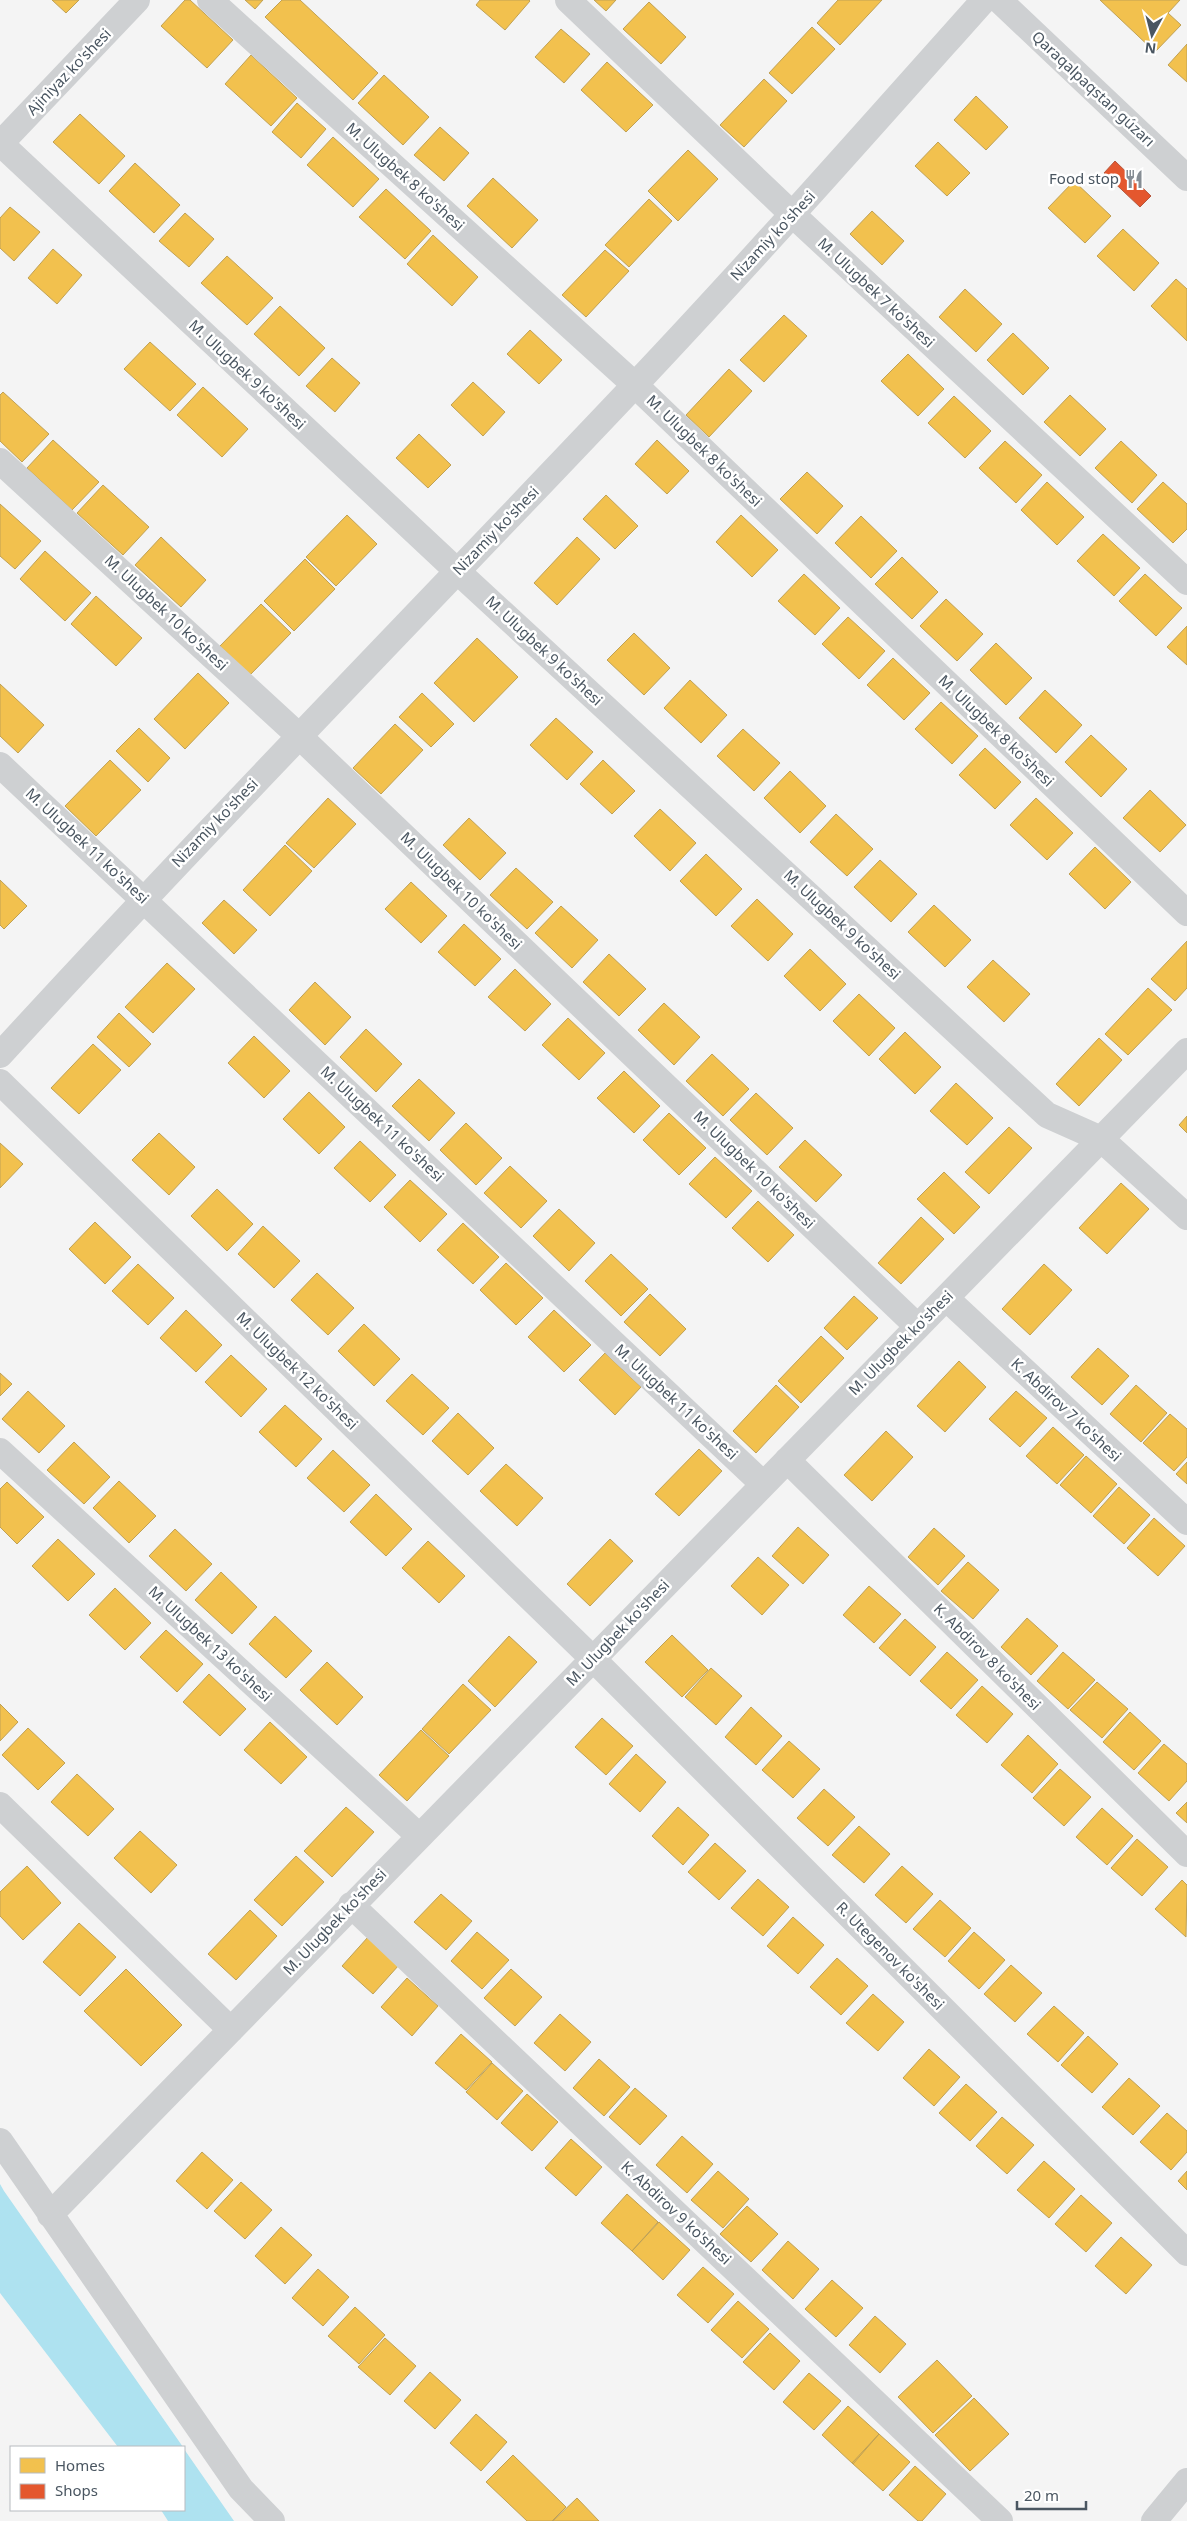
<svg xmlns="http://www.w3.org/2000/svg" width="1187" height="2521" font-family="'Noto Sans',sans-serif">
  <style>
    .water { fill: #aee2f0 }
    .homes { fill: #f2c14e; stroke: #c0a154 }
    .shops { fill: #e4572e; stroke: #b6573d }
    .lines { fill: none; stroke-linecap: round; stroke-linejoin: round }
    .minor { stroke: #ced0d2; stroke-width: 26 }
    .labels { text-anchor: middle; stroke-width: 5; stroke-linejoin: round; paint-order: stroke }
    .street-label { font-size: 15px; fill: #4a5661; stroke: #fff }
    .poi-label { font-size: 15px; fill: #4a5661; stroke: #fff; text-anchor: end }
  </style>
  <rect width="100%" height="100%" fill="#f4f4f4"/>
  <path class="water" d="M0,2184L4,2191L183,2447H118L0,2293Z
    M184,2449L234,2521H168L161,2510H184Z"/>
  <path class="homes" d="M52,0H79L66,13Z
    M185,0H190L233,40L207,68L161,26Z
    M245,0H263L255,9Z
    M282,0H300L378,73L353,100L265,17Z
    M480,0H529L530,1L505,30L476,5Z
    M594,0H616L606,11Z
    M838,0H882L840,45L817,23Z
    M1100,0H1180L1168,13L1181,25L1155,52Z
    M649,2L686,37L661,64L623,29Z
    M812,27L835,49L792,94L769,73Z
    M561,29L590,54L564,83L535,57Z
    M1187,44V82L1168,65Z
    M251,55L297,98L271,126L225,84Z
    M607,62L653,105L626,132L581,90Z
    M384,75L429,117L403,145L358,103Z
    M764,79L787,101L744,147L720,125Z
    M976,96L1008,127L986,150L954,120Z
    M297,103L326,129L301,158L272,132Z
    M80,114L125,156L99,184L53,142Z
    M440,127L469,153L444,181L414,155Z
    M333,137L379,179L353,207L307,165Z
    M938,142L970,173L947,196L915,166Z
    M688,150L718,179L678,221L648,191Z
    M135,163L180,205L154,233L109,191Z
    M493,178L538,220L512,248L467,206Z
    M1074,181L1111,216L1085,243L1048,208Z
    M386,189L431,231L405,259L359,217Z
    M649,199L672,221L629,267L605,245Z
    M10,207L40,232L14,261L0,248V218Z
    M872,211L904,241L882,265L850,234Z
    M185,213L214,239L189,267L159,241Z
    M1123,229L1159,263L1134,291L1097,256Z
    M433,235L478,277L452,306L407,264Z
    M53,249L82,275L57,304L28,278Z
    M605,250L629,271L586,317L562,295Z
    M227,256L273,298L247,325L201,283Z
    M1176,279L1187,289V341L1151,306Z
    M965,289L1002,324L976,352L939,317Z
    M280,306L325,348L299,376L254,334Z
    M784,315L807,336L764,382L740,360Z
    M530,330L562,360L539,384L507,354Z
    M1013,333L1049,368L1023,395L987,360Z
    M150,342L196,384L170,411L124,369Z
    M908,354L944,389L918,416L881,381Z
    M332,358L360,383L335,412L306,386Z
    M729,369L752,391L709,437L686,415Z
    M473,382L505,412L483,436L451,405Z
    M203,387L248,429L222,457L177,415Z
    M3,392L49,434L22,462L0,441V395Z
    M1070,395L1106,429L1080,456L1044,422Z
    M954,396L991,431L965,458L928,423Z
    M419,434L451,465L428,488L396,458Z
    M53,440L99,482L72,510L27,468Z
    M657,440L689,471L667,494L635,464Z
    M1005,441L1042,475L1016,503L979,468Z
    M1121,441L1157,475L1132,503L1095,468Z
    M807,472L843,506L817,534L780,499Z
    M1047,482L1084,517L1057,545L1021,510Z
    M1163,482L1187,504V529L1173,543L1137,509Z
    M103,485L149,527L123,555L77,513Z
    M606,495L638,526L615,549L583,519Z
    M0,504L41,541L15,569L0,556Z
    M347,515L377,544L336,586L306,557Z
    M741,515L778,550L752,577L716,542Z
    M861,516L897,551L871,578L835,543Z
    M1103,534L1140,568L1114,596L1077,561Z
    M161,537L206,580L181,607L135,565Z
    M577,537L600,559L557,605L534,583Z
    M45,551L91,593L65,621L20,579Z
    M902,557L938,592L912,619L875,584Z
    M305,559L335,589L294,631L264,601Z
    M804,574L840,608L815,635L778,601Z
    M1145,574L1182,608L1156,636L1119,601Z
    M96,596L142,638L116,666L71,624Z
    M946,599L983,634L957,661L920,626Z
    M261,604L291,633L250,675L220,646Z
    M848,617L885,651L859,679L822,644Z
    M1187,626V665L1167,647Z
    M634,633L670,668L644,695L607,660Z
    M477,638L518,677L474,722L434,683Z
    M996,643L1032,678L1006,705L970,670Z
    M893,658L930,693L904,720L867,685Z
    M198,673L229,703L185,749L154,719Z
    M690,680L727,715L701,743L664,708Z
    M0,684L44,725L18,753L0,736Z
    M1045,690L1082,725L1056,753L1019,718Z
    M422,693L454,724L431,747L399,717Z
    M941,702L978,736L952,764L915,729Z
    M556,718L593,752L567,780L530,745Z
    M395,724L423,750L381,794L353,768Z
    M139,728L170,758L148,782L116,751Z
    M743,729L780,763L754,791L717,756Z
    M1091,735L1127,769L1101,797L1065,762Z
    M985,748L1021,782L995,809L959,775Z
    M110,760L141,790L96,836L65,806Z
    M603,760L635,791L612,814L580,784Z
    M790,771L826,806L800,833L764,798Z
    M1150,790L1186,825L1160,852L1123,818Z
    M328,798L356,824L314,868L286,843Z
    M1036,798L1073,833L1047,860L1010,825Z
    M660,809L696,843L670,871L634,836Z
    M836,814L873,849L847,876L810,842Z
    M469,818L506,853L480,880L443,845Z
    M285,845L312,871L270,916L243,890Z
    M1095,847L1131,882L1105,909L1069,874Z
    M706,854L742,889L716,916L680,881Z
    M880,860L917,894L891,922L854,887Z
    M516,868L553,902L527,929L490,895Z
    M0,880L27,906L4,929L0,925Z
    M411,882L447,916L421,943L385,909Z
    M757,899L793,934L768,961L731,926Z
    M224,900L257,930L234,954L202,923Z
    M934,905L971,940L945,967L908,932Z
    M561,906L598,940L572,968L535,933Z
    M464,924L501,959L475,986L438,952Z
    M1187,941V988L1175,1001L1151,979Z
    M810,949L846,984L820,1011L784,976Z
    M609,954L646,989L619,1016L583,982Z
    M993,960L1030,994L1004,1022L967,987Z
    M167,963L195,989L153,1033L125,1007Z
    M515,969L551,1004L525,1031L488,997Z
    M315,982L351,1017L325,1045L289,1010Z
    M1148,988L1172,1010L1128,1055L1105,1034Z
    M859,994L895,1028L869,1056L833,1021Z
    M664,1003L700,1037L674,1065L638,1030Z
    M119,1013L151,1044L129,1067L97,1037Z
    M568,1018L605,1053L579,1080L542,1045Z
    M366,1029L402,1064L376,1092L340,1057Z
    M905,1032L941,1067L915,1094L879,1059Z
    M254,1036L290,1071L264,1098L228,1063Z
    M1099,1038L1122,1060L1079,1106L1056,1084Z
    M93,1044L121,1070L79,1114L51,1088Z
    M712,1054L749,1089L723,1116L686,1081Z
    M624,1071L660,1106L634,1133L597,1098Z
    M419,1079L455,1113L429,1141L392,1106Z
    M956,1083L993,1118L967,1145L930,1111Z
    M309,1092L345,1127L319,1154L283,1119Z
    M756,1093L793,1128L767,1155L730,1120Z
    M669,1113L706,1148L679,1175L643,1140Z
    M1187,1116V1133L1179,1125Z
    M466,1123L502,1158L476,1185L440,1150Z
    M1009,1127L1032,1148L989,1194L965,1172Z
    M159,1133L195,1167L169,1195L132,1160Z
    M805,1140L842,1175L816,1202L779,1167Z
    M360,1141L396,1175L370,1202L334,1168Z
    M0,1143L23,1164L0,1188Z
    M715,1157L752,1191L726,1218L689,1184Z
    M510,1166L547,1201L521,1228L484,1193Z
    M944,1172L980,1207L954,1234L917,1199Z
    M410,1180L447,1214L420,1242L384,1207Z
    M1121,1183L1149,1209L1107,1254L1079,1228Z
    M217,1189L253,1224L227,1251L191,1216Z
    M758,1201L794,1235L768,1262L732,1228Z
    M559,1209L595,1243L569,1271L533,1236Z
    M921,1217L944,1239L901,1284L878,1263Z
    M95,1222L131,1257L105,1284L69,1249Z
    M463,1223L499,1257L473,1284L437,1250Z
    M263,1226L300,1261L274,1288L238,1254Z
    M611,1254L648,1289L621,1316L585,1281Z
    M506,1263L543,1298L516,1325L480,1290Z
    M138,1264L174,1298L148,1325L112,1291Z
    M1044,1264L1072,1290L1030,1335L1002,1309Z
    M317,1273L354,1308L328,1335L291,1300Z
    M650,1294L686,1329L660,1356L624,1322Z
    M854,1296L878,1318L847,1350L824,1328Z
    M186,1310L222,1345L196,1372L160,1338Z
    M554,1310L591,1345L564,1372L528,1337Z
    M364,1324L400,1359L374,1386L338,1351Z
    M821,1336L844,1358L801,1403L778,1381Z
    M1098,1348L1129,1376L1102,1405L1071,1377Z
    M605,1353L641,1387L615,1415L579,1380Z
    M231,1355L267,1389L241,1417L205,1382Z
    M959,1361L986,1387L945,1432L917,1406Z
    M0,1373L12,1384L0,1396Z
    M412,1374L449,1408L423,1435L386,1401Z
    M776,1385L799,1407L756,1453L733,1431Z
    M1136,1385L1167,1413L1141,1442L1110,1414Z
    M28,1391L65,1426L39,1453L2,1419Z
    M1016,1391L1047,1418L1020,1447L989,1419Z
    M285,1405L322,1439L296,1467L259,1432Z
    M458,1413L494,1448L468,1475L432,1441Z
    M1170,1414L1187,1429V1457L1174,1471L1143,1443Z
    M1053,1427L1084,1455L1057,1484L1026,1456Z
    M886,1431L913,1457L872,1501L844,1475Z
    M74,1442L110,1477L84,1504L47,1470Z
    M699,1449L722,1471L679,1516L655,1494Z
    M333,1450L370,1485L344,1512L307,1478Z
    M1086,1456L1117,1484L1091,1513L1060,1485Z
    M1187,1462V1484L1176,1474Z
    M506,1464L543,1498L517,1526L480,1491Z
    M119,1481L156,1516L129,1543L93,1508Z
    M7,1482L44,1517L17,1544L0,1527V1489Z
    M1119,1487L1150,1515L1124,1544L1093,1516Z
    M376,1494L412,1529L386,1556L350,1522Z
    M1154,1518L1185,1546L1158,1576L1127,1548Z
    M798,1527L829,1555L803,1584L772,1556Z
    M934,1528L965,1556L938,1585L908,1557Z
    M175,1529L212,1564L186,1591L149,1556Z
    M58,1539L95,1574L68,1601L32,1566Z
    M610,1539L633,1561L590,1606L567,1584Z
    M428,1541L465,1576L439,1603L402,1568Z
    M758,1557L789,1585L762,1615L731,1586Z
    M968,1562L999,1590L973,1619L941,1591Z
    M221,1572L257,1607L232,1634L195,1600Z
    M869,1586L901,1614L874,1643L843,1615Z
    M115,1588L151,1623L125,1650L89,1615Z
    M275,1616L312,1651L286,1678L249,1644Z
    M1027,1618L1058,1646L1031,1675L1001,1647Z
    M905,1619L936,1647L910,1676L879,1648Z
    M166,1630L203,1664L177,1692L140,1657Z
    M672,1635L708,1670L682,1697L645,1662Z
    M509,1636L537,1662L495,1707L468,1681Z
    M947,1652L978,1680L951,1709L920,1681Z
    M1063,1652L1095,1680L1068,1709L1037,1681Z
    M327,1662L363,1697L337,1725L300,1690Z
    M711,1668L742,1696L716,1725L685,1697Z
    M209,1674L246,1709L220,1736L183,1702Z
    M1097,1682L1128,1709L1102,1738L1070,1710Z
    M463,1684L491,1710L449,1754L422,1729Z
    M982,1686L1013,1714L987,1743L956,1715Z
    M0,1704L18,1722L0,1741Z
    M751,1707L782,1736L756,1765L725,1737Z
    M1130,1712L1161,1741L1134,1770L1103,1742Z
    M602,1718L633,1746L606,1775L575,1747Z
    M270,1722L307,1757L281,1784L244,1750Z
    M28,1728L65,1763L38,1790L2,1755Z
    M421,1730L449,1756L407,1801L379,1775Z
    M1028,1735L1058,1764L1032,1793L1001,1765Z
    M789,1741L820,1769L793,1798L762,1770Z
    M1164,1744L1187,1764V1781L1169,1801L1138,1773Z
    M636,1754L666,1782L640,1812L609,1784Z
    M1060,1769L1091,1797L1064,1826L1033,1798Z
    M77,1774L114,1809L88,1836L51,1802Z
    M824,1789L855,1817L828,1846L797,1818Z
    M1187,1802V1823L1176,1813Z
    M346,1807L374,1832L332,1877L304,1851Z
    M678,1807L709,1835L683,1865L652,1836Z
    M1102,1808L1133,1836L1107,1865L1076,1837Z
    M859,1826L890,1854L864,1883L832,1855Z
    M140,1831L177,1865L151,1893L114,1858Z
    M1137,1839L1168,1867L1142,1896L1111,1868Z
    M715,1843L746,1871L719,1900L688,1872Z
    M296,1856L324,1882L282,1926L254,1900Z
    M27,1866L61,1903L23,1940L0,1916V1892Z
    M902,1866L933,1894L906,1923L875,1895Z
    M758,1879L789,1907L763,1936L731,1908Z
    M1182,1880L1187,1885L1186,1937L1155,1909Z
    M441,1894L472,1921L446,1950L414,1922Z
    M940,1900L971,1928L945,1957L913,1929Z
    M250,1910L277,1936L236,1980L208,1954Z
    M793,1917L824,1945L798,1974L767,1946Z
    M79,1923L116,1957L80,1996L43,1962Z
    M477,1932L509,1960L482,1989L451,1961Z
    M974,1932L1005,1960L979,1989L948,1961Z
    M368,1937L399,1965L373,1994L342,1966Z
    M837,1958L868,1986L841,2015L810,1987Z
    M1011,1965L1042,1993L1015,2022L984,1994Z
    M126,1969L182,2025L141,2066L84,2011Z
    M511,1969L542,1997L515,2026L484,1998Z
    M407,1978L438,2006L412,2036L381,2007Z
    M873,1994L904,2022L878,2051L846,2023Z
    M1054,2006L1084,2033L1058,2062L1027,2034Z
    M560,2014L591,2042L565,2071L534,2043Z
    M461,2034L492,2062L466,2090L435,2063Z
    M1088,2036L1118,2064L1092,2093L1061,2065Z
    M929,2049L960,2077L934,2106L903,2078Z
    M599,2059L630,2087L604,2116L573,2088Z
    M492,2063L523,2091L497,2120L466,2092Z
    M1129,2078L1160,2106L1133,2135L1102,2107Z
    M966,2084L997,2112L970,2141L939,2113Z
    M635,2088L667,2116L640,2145L609,2117Z
    M527,2094L558,2122L532,2151L501,2123Z
    M1167,2113L1187,2131V2152L1171,2170L1140,2142Z
    M1002,2117L1034,2145L1007,2174L976,2146Z
    M682,2136L713,2164L687,2193L656,2165Z
    M571,2139L602,2167L576,2196L545,2168Z
    M202,2152L233,2180L207,2209L176,2181Z
    M1044,2161L1075,2189L1049,2218L1017,2190Z
    M718,2171L749,2199L723,2228L691,2200Z
    M1187,2171V2190L1178,2181Z
    M241,2182L272,2210L245,2239L214,2211Z
    M627,2194L658,2222L632,2251L601,2223Z
    M1081,2195L1112,2223L1086,2252L1055,2224Z
    M747,2206L778,2234L751,2262L720,2234Z
    M659,2222L690,2250L663,2280L632,2251Z
    M281,2227L312,2255L285,2284L255,2256Z
    M1121,2237L1152,2265L1126,2294L1095,2266Z
    M788,2241L819,2269L793,2299L762,2270Z
    M703,2267L734,2294L708,2323L677,2295Z
    M318,2269L349,2297L323,2326L292,2298Z
    M832,2280L863,2308L836,2337L805,2309Z
    M738,2301L769,2329L742,2358L711,2330Z
    M355,2307L385,2335L359,2364L328,2336Z
    M875,2316L906,2344L880,2373L849,2345Z
    M770,2333L800,2361L774,2390L743,2362Z
    M385,2338L416,2366L390,2395L358,2367Z
    M937,2360L972,2396L933,2433L898,2397Z
    M430,2372L461,2400L435,2429L404,2401Z
    M809,2373L841,2401L814,2430L783,2402Z
    M974,2398L1009,2434L970,2471L935,2435Z
    M848,2406L879,2434L853,2464L822,2435Z
    M476,2414L507,2442L481,2471L450,2443Z
    M879,2434L910,2462L883,2491L852,2463Z
    M513,2455L566,2507L552,2521H527L486,2482Z
    M915,2466L946,2494L922,2521H918L889,2495Z
    M577,2498L599,2521H553Z"/>
  <path class="shops" d="M1115,161L1151,196L1140,207L1104,173Z"/>
  <g class="lines">
    <path class="minor" d="M210,0L635,385L1187,913
      M568,0L793,215L1187,582
      M999,0L1187,178
      M0,143L457,571L1047,1115L1101,1139L1187,1217
      M0,144L137,0
      M0,461L299,736L917,1326
      M0,765L763,1484
      M0,1055C207,829 422,610 633,387C753,260 868,130 984,0
      M0,1082L593,1659L1187,2253
      M946,1298L1187,1522
      M0,1451L419,1836
      M787,1460L1187,1854
      M0,1805L231,2030
      M351,1905L1000,2521
      M0,2141L241,2489L272,2521
      M50,2215L1187,1051
      M1154,2521L1187,2481"/>
  </g>
  <defs>
    <g id="restaurant-bare" transform="scale(1.5)"><path d="M-5-6h1v4h1v-4h1v4h1v-4h1v5L-1.5 .5V6h-2V.5L-5-1ZM5-6V6H3V1.5H1.5Q1.5-4 5-6Z" fill="#868d94" stroke="#fff" stroke-width="2.5" paint-order="stroke"/></g>
  </defs>
  <g fill-rule="evenodd">
    <use href="#restaurant-bare" x="1134" y="179"/>
  </g>
  <g class="labels">
    <g class="street-label">
      <text transform="translate(69 72) rotate(-46)" y="5">Ajiniyaz ko'shesi</text>
      <text transform="translate(1093 89) rotate(43)" y="5">Qaraqalpaqstan gúzarı</text>
      <text transform="translate(405 177) rotate(42)" y="5">M. Ulugbek 8 ko'shesi</text>
      <text transform="translate(773 236) rotate(-47)" y="5">Nizamiy ko'shesi</text>
      <text transform="translate(876 293) rotate(43)" y="5">M. Ulugbek 7 ko'shesi</text>
      <text transform="translate(247 375) rotate(43)" y="5">M. Ulugbek 9 ko'shesi</text>
      <text transform="translate(704 451) rotate(44)" y="5">M. Ulugbek 8 ko'shesi</text>
      <text transform="translate(496 531) rotate(-46)" y="5">Nizamiy ko'shesi</text>
      <text transform="translate(166 613) rotate(43)" y="5">M. Ulugbek 10 ko'shesi</text>
      <text transform="translate(544 651) rotate(43)" y="5">M. Ulugbek 9 ko'shesi</text>
      <text transform="translate(996 731) rotate(44)" y="5">M. Ulugbek 8 ko'shesi</text>
      <text transform="translate(215 823) rotate(-46)" y="5">Nizamiy ko'shesi</text>
      <text transform="translate(87 846) rotate(43)" y="5">M. Ulugbek 11 ko'shesi</text>
      <text transform="translate(461 891) rotate(44)" y="5">M. Ulugbek 10 ko'shesi</text>
      <text transform="translate(842 925) rotate(43)" y="5">M. Ulugbek 9 ko'shesi</text>
      <text transform="translate(382 1124) rotate(43)" y="5">M. Ulugbek 11 ko'shesi</text>
      <text transform="translate(754 1170) rotate(44)" y="5">M. Ulugbek 10 ko'shesi</text>
      <text transform="translate(901 1343) rotate(-45)" y="5">M. Ulugbek ko'shesi</text>
      <text transform="translate(297 1371) rotate(44)" y="5">M. Ulugbek 12 ko'shesi</text>
      <text transform="translate(676 1402) rotate(43)" y="5">M. Ulugbek 11 ko'shesi</text>
      <text transform="translate(1066 1410) rotate(43)" y="5">K. Abdirov 7 ko'shesi</text>
      <text transform="translate(618 1633) rotate(-46)" y="5">M. Ulugbek ko'shesi</text>
      <text transform="translate(210 1644) rotate(43)" y="5">M. Ulugbek 13 ko'shesi</text>
      <text transform="translate(987 1657) rotate(45)" y="5">K. Abdirov 8 ko'shesi</text>
      <text transform="translate(335 1922) rotate(-46)" y="5">M. Ulugbek ko'shesi</text>
      <text transform="translate(890 1956) rotate(45)" y="5">R. Utegenov ko'shesi</text>
      <text transform="translate(676 2213) rotate(43)" y="5">K. Abdirov 9 ko'shesi</text>
    </g>
    <g class="poi-label">
      <text x="1119" y="184">Food stop</text>
    </g>
  </g>
  <rect x="10" y="2446" width="175" height="65" fill="#ffffff" stroke="#b7bbc0"/>
  <rect x="20" y="2458" width="25" height="15" fill="#f2c14e" stroke="#b7bbc0"/>
  <text x="55" y="2471" font-size="15" fill="#4a5661">Homes</text>
  <rect x="20" y="2484" width="25" height="15" fill="#e4572e" stroke="#b7bbc0"/>
  <text x="55" y="2496" font-size="15" fill="#4a5661">Shops</text>
  <g transform="translate(1152 35) rotate(187)" stroke="#ffffff" stroke-width="4" paint-order="stroke">
  <path d="M0-4L9 19L0 12L-9 19Z" fill="#4a5661"/>
  <text y="-8" font-size="14" font-weight="bold" text-anchor="middle" fill="#4a5661">N</text>
  </g>
  <path d="M1017 2501v8h69v-8" fill="none" stroke="#4a5661" stroke-width="2.5"/>
  <text x="1024" y="2501" font-size="15" fill="#4a5661" stroke="#ffffff" stroke-width="4" paint-order="stroke">20 m</text>
</svg>
